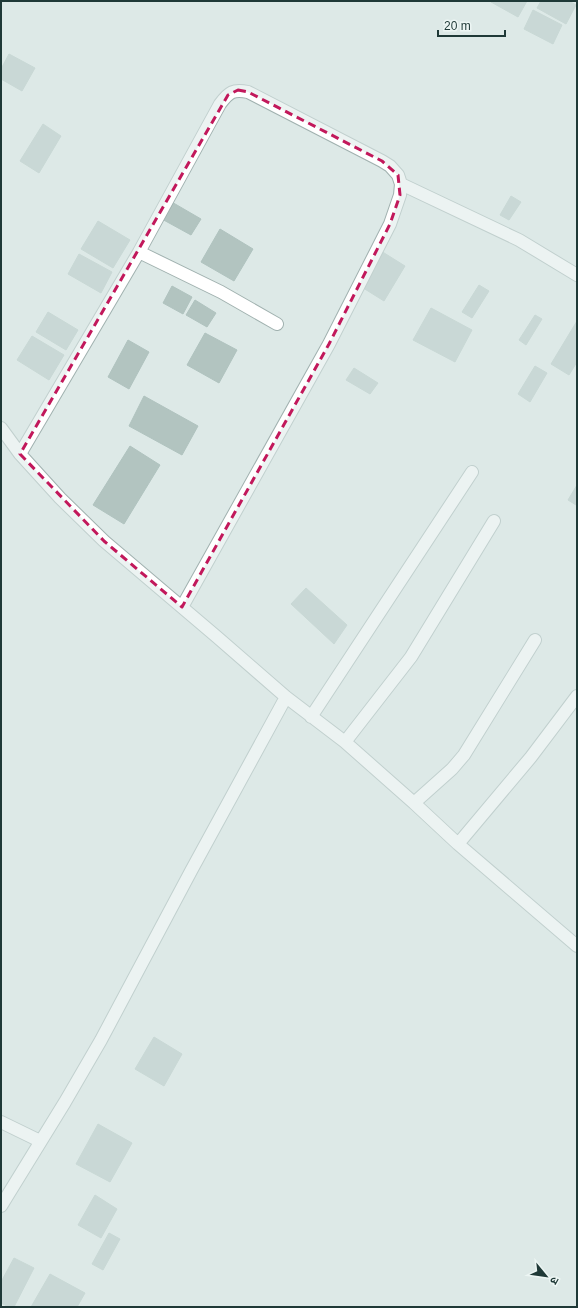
<svg xmlns="http://www.w3.org/2000/svg" width="578" height="1308" font-family="Helvetica,'Noto Sans Devanagari',sans-serif">
  <style>
    .building { fill: #b2c4c0; stroke: #b0c3bf }
    .lines { fill: none; stroke-linecap: round; stroke-linejoin: round }
    .minor-casing { stroke: #a0b1af; stroke-width: 14 }
    .minor { stroke: #fff; stroke-width: 12 }
    .marked { fill: none; stroke: #c2185b; stroke-width: 3; stroke-dasharray: 8 5; stroke-linejoin: round }
  </style>
  <rect width="100%" height="100%" fill="#dde9e7"/>
  <path class="building" d="M492,1H527L518,17L491,2Z
    M541,1H569L576,5L566,24L537,8Z
    M533,10L562,25L553,44L524,29Z
    M9,54L35,68L22,91L1,79V69Z
    M43,124L61,136L39,173L20,161Z
    M511,196L521,202L509,220L500,215Z
    M170,201L201,219L191,235L160,218Z
    M98,221L130,240L113,268L81,249Z
    M220,229L253,249L234,281L201,262Z
    M381,251L405,266L384,301L360,286Z
    M79,254L112,272L101,293L68,274Z
    M479,285L489,291L472,318L462,312Z
    M172,286L192,297L183,314L163,303Z
    M195,300L216,313L207,327L186,315Z
    M431,308L472,330L455,362L413,340Z
    M48,312L78,330L66,350L36,332Z
    M535,315L542,319L526,345L519,340Z
    M577,321V362L569,375L551,364Z
    M205,333L237,350L219,383L187,365Z
    M32,336L64,355L49,380L17,360Z
    M128,340L149,352L129,389L108,377Z
    M535,366L547,373L530,402L518,394Z
    M354,368L378,383L370,394L346,380Z
    M144,396L198,426L182,455L129,426Z
    M130,446L160,465L124,524L93,505Z
    M577,485V504L576,505L568,500Z
    M306,588L347,625L334,644L291,604Z
    M154,1037L182,1054L164,1086L135,1069Z
    M98,1124L132,1143L110,1182L76,1164Z
    M95,1195L117,1209L101,1238L78,1225Z
    M109,1233L120,1239L103,1270L92,1264Z
    M14,1258L34,1268L14,1307H9L1,1303V1282Z
    M50,1274L85,1293L77,1307H31Z"/>
  <g class="lines">
    <g class="minor-casing">
      <path id="minor" d="M401,184L519,240L577,275
        M139,252L221,292L277,324
        M1,428L20,454L60,498L104,541L217,637L286,697L345,742L414,803L458,844L577,946
        M20,454L139,252L220,104C229,92 233,89 248,92L382,161L390,166L398,175L401,184L400,195L390,224L329,344L182,607
        M311,717L472,472
        M345,742L411,657L494,521
        M414,803L452,769L464,755L535,640
        M458,844L531,757L577,696
        M1,1122L40,1141
        M1,1206L65,1102L101,1040L191,871L286,697"/>
    </g>
    <use href="#minor" class="minor"/>
  </g>
  <path d="M0 0H578V1308H0ZM238,90L248,92L382,161L398,175L400,195L390,224L329,344L182,607L104,541L20,454L228,95Z" fill="#dde9e7" fill-opacity=".55" fill-rule="evenodd"/>
  <path class="marked" d="M238,90L248,92L382,161L398,175L400,195L390,224L329,344L182,607L104,541L20,454L228,95Z"/>
  <rect width="578" height="1308" fill="none" stroke="#1f3937" stroke-width="4"/>
  <g transform="translate(546 1276) rotate(119)" stroke="#edf6f4" stroke-width="3" paint-order="stroke">
  <path d="M0-3L7 15L0 10L-7 15Z" fill="#1f3937"/>
  <text y="-6" font-size="11" font-weight="bold" text-anchor="middle" fill="#1f3937">उ</text>
  </g>
  <path d="M438 30v6h67v-6" fill="none" stroke="#1f3937" stroke-width="2"/>
  <text x="444" y="30" font-size="12" fill="#1f3937" stroke="#edf6f4" stroke-width="3" paint-order="stroke">20 m</text>
</svg>
